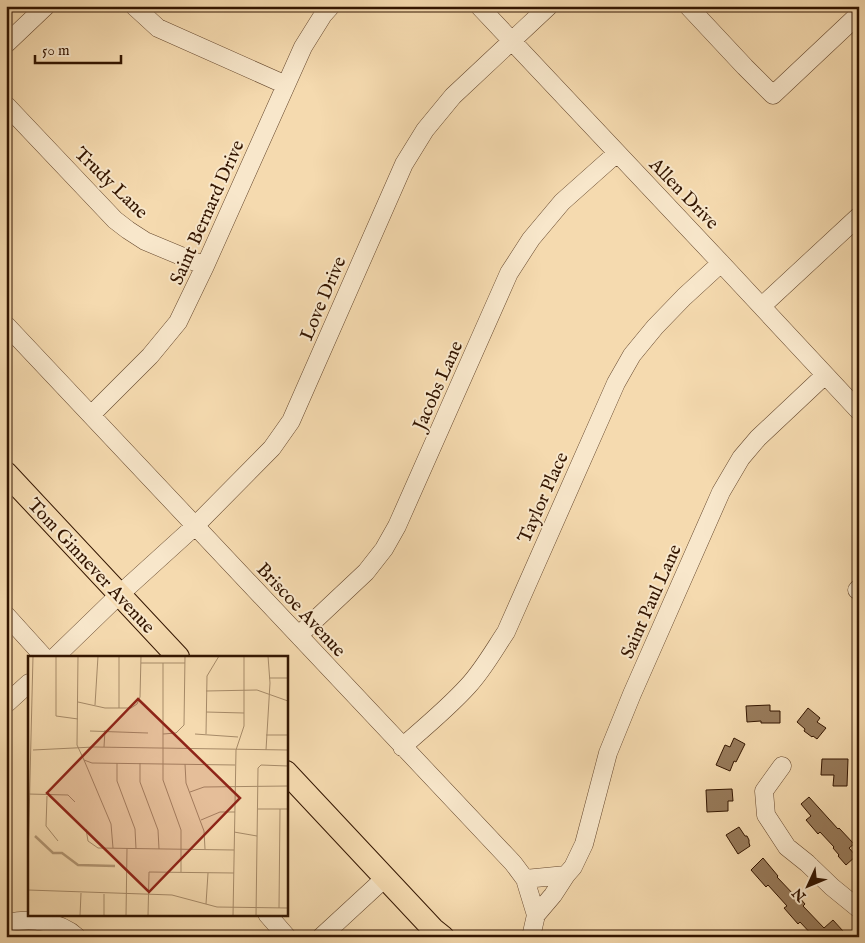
<svg xmlns="http://www.w3.org/2000/svg" width="865" height="943" font-family="'IM FELL English',serif">
  <style>
    .building { fill: #987b5b; stroke: #331500 }
    .lines { fill: none; stroke-linecap: round; stroke-linejoin: round }
    .minor-casing { stroke: #64462c; stroke-width: 19 }
    .major-casing { stroke: #331500; stroke-width: 24 }
    .minor { stroke: #f8e7cb; stroke-width: 18 }
    .major { stroke: #f5daaf; stroke-width: 22 }
    .labels { text-anchor: middle; stroke-width: 4; stroke-linejoin: round; paint-order: stroke }
    .street-label { font-size: 19px; fill: #331500; stroke: #f8e7cb }
    .inset-river { fill: none; stroke: #b39774; stroke-width: 2.5 }
    .inset-road { fill: none; stroke: #a78b69; stroke-width: 1 }
    .view { fill: #8f2418; fill-opacity: 0.15; stroke: #8f2418; stroke-width: 2.5 }
    .inset-edge { fill: none; stroke: #331500; stroke-width: 2.5 }
  </style>
  <rect width="100%" height="100%" fill="#f5daaf"/>
  <filter id="stains"><feTurbulence type="fractalNoise" baseFrequency=".004" numOctaves="4"/><feColorMatrix values="0 0 0 0 .2 0 0 0 0 .09 0 0 0 0 .02 0 0 0 .5 -.17"/></filter>
  <radialGradient id="worn" r=".72"><stop offset=".6" stop-color="#630" stop-opacity="0"/><stop offset="1" stop-color="#630" stop-opacity=".3"/></radialGradient>
  <path class="building" d="M770,705V711H780V723H761V721L747,722L746,706Z
    M808,708L820,718L817,722L826,728L817,739L813,736L812,737L804,731L805,729L797,722Z
    M734,738L745,744L736,762L734,761L730,771L716,765L725,745L730,747Z
    M822,759H848L847,786H833L834,775H821Z
    M732,789L733,801H728V811L707,812L706,790Z
    M809,797L838,829L839,828L854,844L849,848L856,856L846,865L838,856L839,855L833,848L834,847L820,832L818,834L806,820L811,816L801,804Z
    M739,827L745,836H747L749,840V843L750,846L738,854L726,835Z
    M763,858L778,876L777,877L796,897L798,896L805,904L803,906L824,928L833,920L843,931L837,937H814L800,922L798,924L784,908L787,906L768,885L766,887L751,870Z"/>
  <g class="lines">
    <g class="minor-casing">
      <path id="minor" d="M134,6L158,28L286,85
        M479,6L721,263L859,411
        M688,6L745,67L773,95L859,14
        M6,44L46,6
        M6,105L115,220L128,230L145,241L205,266
        M762,306L859,216
        M6,325L513,863L525,879L536,915L531,937
        M91,415L150,356L178,322L205,266L303,47L323,15L331,6
        M857,590L859,588
        M6,615L44,657
        M299,635L366,572L384,549L397,526L509,273L531,239L562,202L617,153
        M55,657L120,594L195,526L272,448L291,421L404,164L425,130L453,96L549,6
        M6,704L29,683
        M402,747C425,727 448,708 468,686C483,670 494,650 506,632L616,383L632,355L655,327L684,297L721,263
        M782,766L764,791L766,815L787,847L807,863L832,887L859,909
        M525,879L566,875
        M267,914L287,937
        M536,915L553,895L566,875L573,867L584,844L608,753L632,694L721,492L741,458L758,438L825,375
        M6,923C30,918 58,920 77,937
        M321,937L385,878"/>
    </g>
    <g class="major-casing">
      <path id="major" d="M6,473L178,657
        M286,772L433,929L443,937"/>
    </g>
    <use href="#minor" class="minor"/>
    <use href="#major" class="major"/>
  </g>
  <g class="labels">
    <g class="street-label">
      <text transform="translate(112 182) rotate(44)" y="7">Trudy Lane</text>
      <text transform="translate(685 193) rotate(46)" y="7">Allen Drive</text>
      <text transform="translate(206 212) rotate(-66)" y="7">Saint Bernard Drive</text>
      <text transform="translate(322 298) rotate(-67)" y="7">Love Drive</text>
      <text transform="translate(437 385) rotate(-66)" y="7">Jacobs Lane</text>
      <text transform="translate(542 497) rotate(-66)" y="7">Taylor Place</text>
      <text transform="translate(92 565) rotate(47)" y="7">Tom Ginnever Avenue</text>
      <text transform="translate(650 601) rotate(-66)" y="7">Saint Paul Lane</text>
      <text transform="translate(302 609) rotate(47)" y="7">Briscoe Avenue</text>
    </g>
  </g>
  <g transform="translate(28 656)">
    <rect width="260" height="260" fill="#f5daaf"/>
    <path class="inset-river" d="M7,180L25,197H34L50,209L87,210"/>
    <path class="inset-road" d="M28,0V60L50,63M50,0L49,89L56,104L64,107L207,109M113,7H157M135,7V124L153,174V216M241,22H260M178,35L229,34L260,45M50,46L77,52H103L109,48M109,48L112,41L113,0M67,49L70,0M91,52V0M178,56L216,57M62,75L120,77M135,78L148,77L156,69L157,0M167,78L210,81M178,78L179,20L191,0M238,79H260M76,91L77,74M5,94L66,91L260,94M238,94L242,27L240,0M56,104L83,168L85,192M89,107V125L107,173L108,193M112,107V126L130,174L131,193M157,108L158,127L176,175L177,193M162,136L176,131L260,130M0,138L40,139L47,146M19,140L18,170L30,185M230,153H260M173,164L192,156H207M58,173L60,185L70,192L206,194M206,176L229,180M0,205L5,0M0,234L144,239L189,251L260,252M178,248L180,217M251,252L252,153M52,260L53,237M76,260V238M98,260L99,192M120,260L121,216L206,217M205,260L208,94L216,70V0M228,260L230,112L233,109L260,110"/>
    <path class="view" d="M110,43L212,142L121,236L19,137Z"/>
    <rect width="260" height="260" class="inset-edge"/>
  </g>
  <rect width="865" height="943" fill="none" stroke="#f5daaf" stroke-width="25"/>
  <rect x="8" y="8" width="850" height="928" fill="none" stroke="#331500" stroke-width="2.5"/>
  <rect x="12" y="12" width="840" height="918" fill="none" stroke="#331500"/>
  <g transform="translate(808 886) rotate(226)" stroke="#f8e7cb" stroke-width="4" paint-order="stroke">
  <path d="M0-4L9 19L0 12L-9 19Z" fill="#331500"/>
  <text y="-8" font-size="14" font-weight="bold" text-anchor="middle" fill="#331500">N</text>
  </g>
  <path d="M35 55v8h86v-8" fill="none" stroke="#331500" stroke-width="2.5"/>
  <text x="42" y="55" font-size="15" fill="#331500" stroke="#f8e7cb" stroke-width="4" paint-order="stroke">50 m</text>
  <rect width="100%" height="100%" filter="url(#stains)"/>
  <rect width="100%" height="100%" fill="url(#worn)"/>
</svg>
